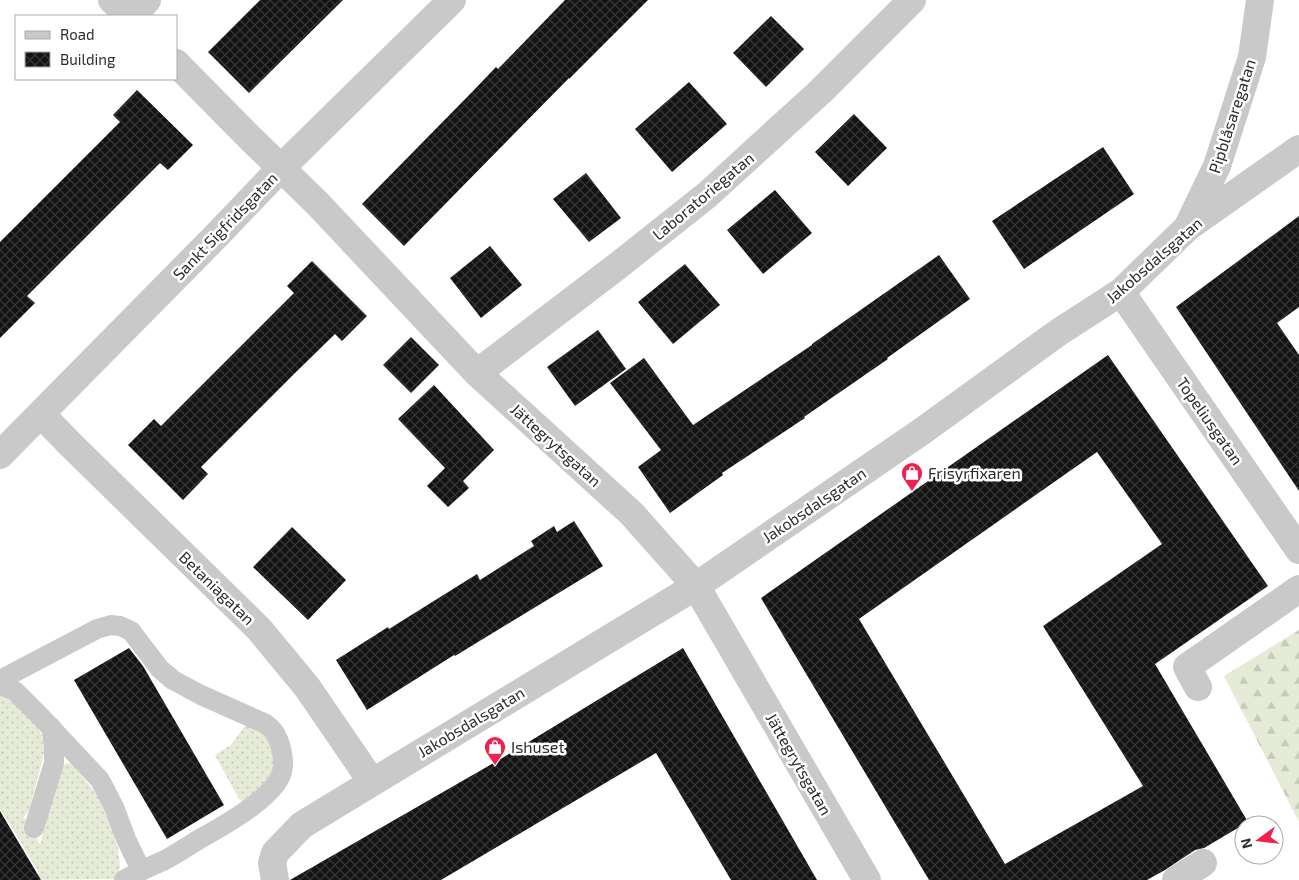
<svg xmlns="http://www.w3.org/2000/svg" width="1299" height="880" font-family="'Exo 2',sans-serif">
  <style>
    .grass { fill: url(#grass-dots) }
    .forest { fill: url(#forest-firs) }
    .building { fill: url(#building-cross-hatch); fill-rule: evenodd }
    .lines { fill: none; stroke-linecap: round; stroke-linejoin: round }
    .service { stroke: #c9c9c9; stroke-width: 20 }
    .minor { stroke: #c9c9c9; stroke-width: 28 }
    .tertiary { stroke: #c9c9c9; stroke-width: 28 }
    .labels { text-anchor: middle; stroke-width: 5; stroke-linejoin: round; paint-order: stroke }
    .street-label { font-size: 16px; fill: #2c2c2c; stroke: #fff }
    .poi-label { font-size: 16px; fill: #2c2c2c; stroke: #fff; text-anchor: start }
  </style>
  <defs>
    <pattern id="grass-dots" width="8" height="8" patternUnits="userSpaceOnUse" patternTransform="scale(1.25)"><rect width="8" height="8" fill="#e5ebd7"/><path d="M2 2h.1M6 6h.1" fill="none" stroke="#c5cab9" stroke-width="1.8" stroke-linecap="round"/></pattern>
    <pattern id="forest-firs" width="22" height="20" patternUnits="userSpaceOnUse" patternTransform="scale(1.25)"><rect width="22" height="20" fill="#e5ebd7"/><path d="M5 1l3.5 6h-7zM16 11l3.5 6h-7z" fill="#c5cab9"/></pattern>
    <pattern id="building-cross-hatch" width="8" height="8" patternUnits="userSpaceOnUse" patternTransform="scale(1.25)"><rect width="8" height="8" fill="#131313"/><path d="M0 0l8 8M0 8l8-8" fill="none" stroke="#363636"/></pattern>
  </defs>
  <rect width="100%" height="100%" fill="#fff"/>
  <path class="grass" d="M0,695L8,699L22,708L34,721L41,733L45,750L29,810L24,817L40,844L60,770L65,764L69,763L75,767L97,795L108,815L118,848L120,866L119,874L114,879L28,880L39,873L0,808Z
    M250,722L273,741L274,774L244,803L239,799L215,755L232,744L244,727Z"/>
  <path class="forest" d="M1299,630V822L1224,676Z"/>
  <path class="building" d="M260,0H343L249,93L208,52Z
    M565,0H648L569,79V78L404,246L362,204L474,90L496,67L498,69Z
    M771,16L804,49L766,87L733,53Z
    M689,82L727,124L672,172L635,129Z
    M137,90L193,145L168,170L160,163L27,296L35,303L0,338V242L120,122L113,115Z
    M854,114L887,148L848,186L815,152Z
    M1103,147L1134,194L1024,269L992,221Z
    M586,173L621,218L589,242L553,199Z
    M775,190L812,233L763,274L727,230Z
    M1299,216V307L1277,323L1299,355V491L1176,307Z
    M490,246L522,285L481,318L450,278Z
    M939,255L970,299L887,358L888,359L804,417L805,418L722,473L723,475L670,513L638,467L661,450L610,383L644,358L693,425L812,345V344Z
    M312,261L367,316L342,341L335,334L295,373L201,467L208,474L183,500L128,445L154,419L161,426L294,293L287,286Z
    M685,264L720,305L673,344L638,302Z
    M598,330L626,369L575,406L547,367Z
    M411,337L439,365L411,393L383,365Z
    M1108,355L1268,586L1155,664L1248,822L1204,848L1195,850L1165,870L1147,880H929L761,598ZM1097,452L1162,544L1043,626L1143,786L1005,864L859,619Z
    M434,385L494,450L463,481L469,488L448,507L427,486L445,468L398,419Z
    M574,521L603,566L455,656L454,655L367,710L336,660L388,627L389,629L477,574L480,580L534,546L531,541L554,526L557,532Z
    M292,527L346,580L308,620L253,567Z
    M129,648L143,666L224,805L167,839L74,680Z
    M683,648L817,880H731L656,753L441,880H290L504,757Z
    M0,811L41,880H0Z"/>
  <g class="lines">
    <path class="service" d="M0,680L97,629L111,625L120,626L131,631L160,669L173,680L201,695L266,724C268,726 272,729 274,732C281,742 286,763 281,775C271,800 221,827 198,840C187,847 176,854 165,860C151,866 138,872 124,880
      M0,685L15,691L40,716L100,780L114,807L126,839L141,870
      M34,828L54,763V745L51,727"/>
    <path class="minor" d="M112,0L130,16
      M133,16L147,0
      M176,63L249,137L317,203L477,373L631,513L696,586L867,880
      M1188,226L1217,166L1252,57L1260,0
      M1121,292L1299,550
      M477,373L615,268L707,195L821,91L912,0
      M41,414L69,443L259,629L307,687L372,782
      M1198,687L1187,667L1299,589
      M275,880L272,863L275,853L302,825L696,586L921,432L1059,332L1121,292L1188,227L1299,149
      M1176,880L1203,863"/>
    <path class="tertiary" d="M0,455L216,236L281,168L452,0"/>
  </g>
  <defs>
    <g id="shop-pin" transform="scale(1.125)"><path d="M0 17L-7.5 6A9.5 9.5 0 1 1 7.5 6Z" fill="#ef214e" stroke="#fff"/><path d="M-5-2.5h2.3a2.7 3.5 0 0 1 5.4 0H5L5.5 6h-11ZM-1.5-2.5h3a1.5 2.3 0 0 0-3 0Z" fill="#fff"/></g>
  </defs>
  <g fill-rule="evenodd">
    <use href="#shop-pin" x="912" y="473"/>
    <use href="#shop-pin" x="495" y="747"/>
  </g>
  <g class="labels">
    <g class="street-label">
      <text transform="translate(1232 116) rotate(-72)" y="6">Pipblåsaregatan</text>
      <text transform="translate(703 196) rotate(-40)" y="6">Laboratoriegatan</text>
      <text transform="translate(225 226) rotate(-46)" y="6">Sankt Sigfridsgatan</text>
      <text transform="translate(1154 260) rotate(-41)" y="6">Jakobsdalsgatan</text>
      <text transform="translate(1210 421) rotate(55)" y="6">Topeliusgatan</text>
      <text transform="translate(556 445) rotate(42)" y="6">Jättegrytsgatan</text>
      <text transform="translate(814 505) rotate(-34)" y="6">Jakobsdalsgatan</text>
      <text transform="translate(217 588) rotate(44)" y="6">Betaniagatan</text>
      <text transform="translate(471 722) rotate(-31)" y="6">Jakobsdalsgatan</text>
      <text transform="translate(799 764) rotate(60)" y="6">Jättegrytsgatan</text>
    </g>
    <g class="poi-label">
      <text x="928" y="479">Frisyrfixaren</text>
      <text x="511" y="753">Ishuset</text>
    </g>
  </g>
  <rect x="15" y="15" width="162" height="65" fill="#ffffff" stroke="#ababab"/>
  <rect x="25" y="31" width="25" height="8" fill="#c9c9c9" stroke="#ababab"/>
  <text x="60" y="40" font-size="15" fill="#2c2c2c">Road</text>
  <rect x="25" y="52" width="25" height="15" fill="url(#building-cross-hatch)" stroke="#ababab"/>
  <text x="60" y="65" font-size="15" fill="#2c2c2c">Building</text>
  <g transform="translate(1259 840) rotate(255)"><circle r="24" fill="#ffffff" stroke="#ababab"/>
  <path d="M0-4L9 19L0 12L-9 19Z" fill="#ef214e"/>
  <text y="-8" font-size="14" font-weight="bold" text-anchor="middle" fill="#2c2c2c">N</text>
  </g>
</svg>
